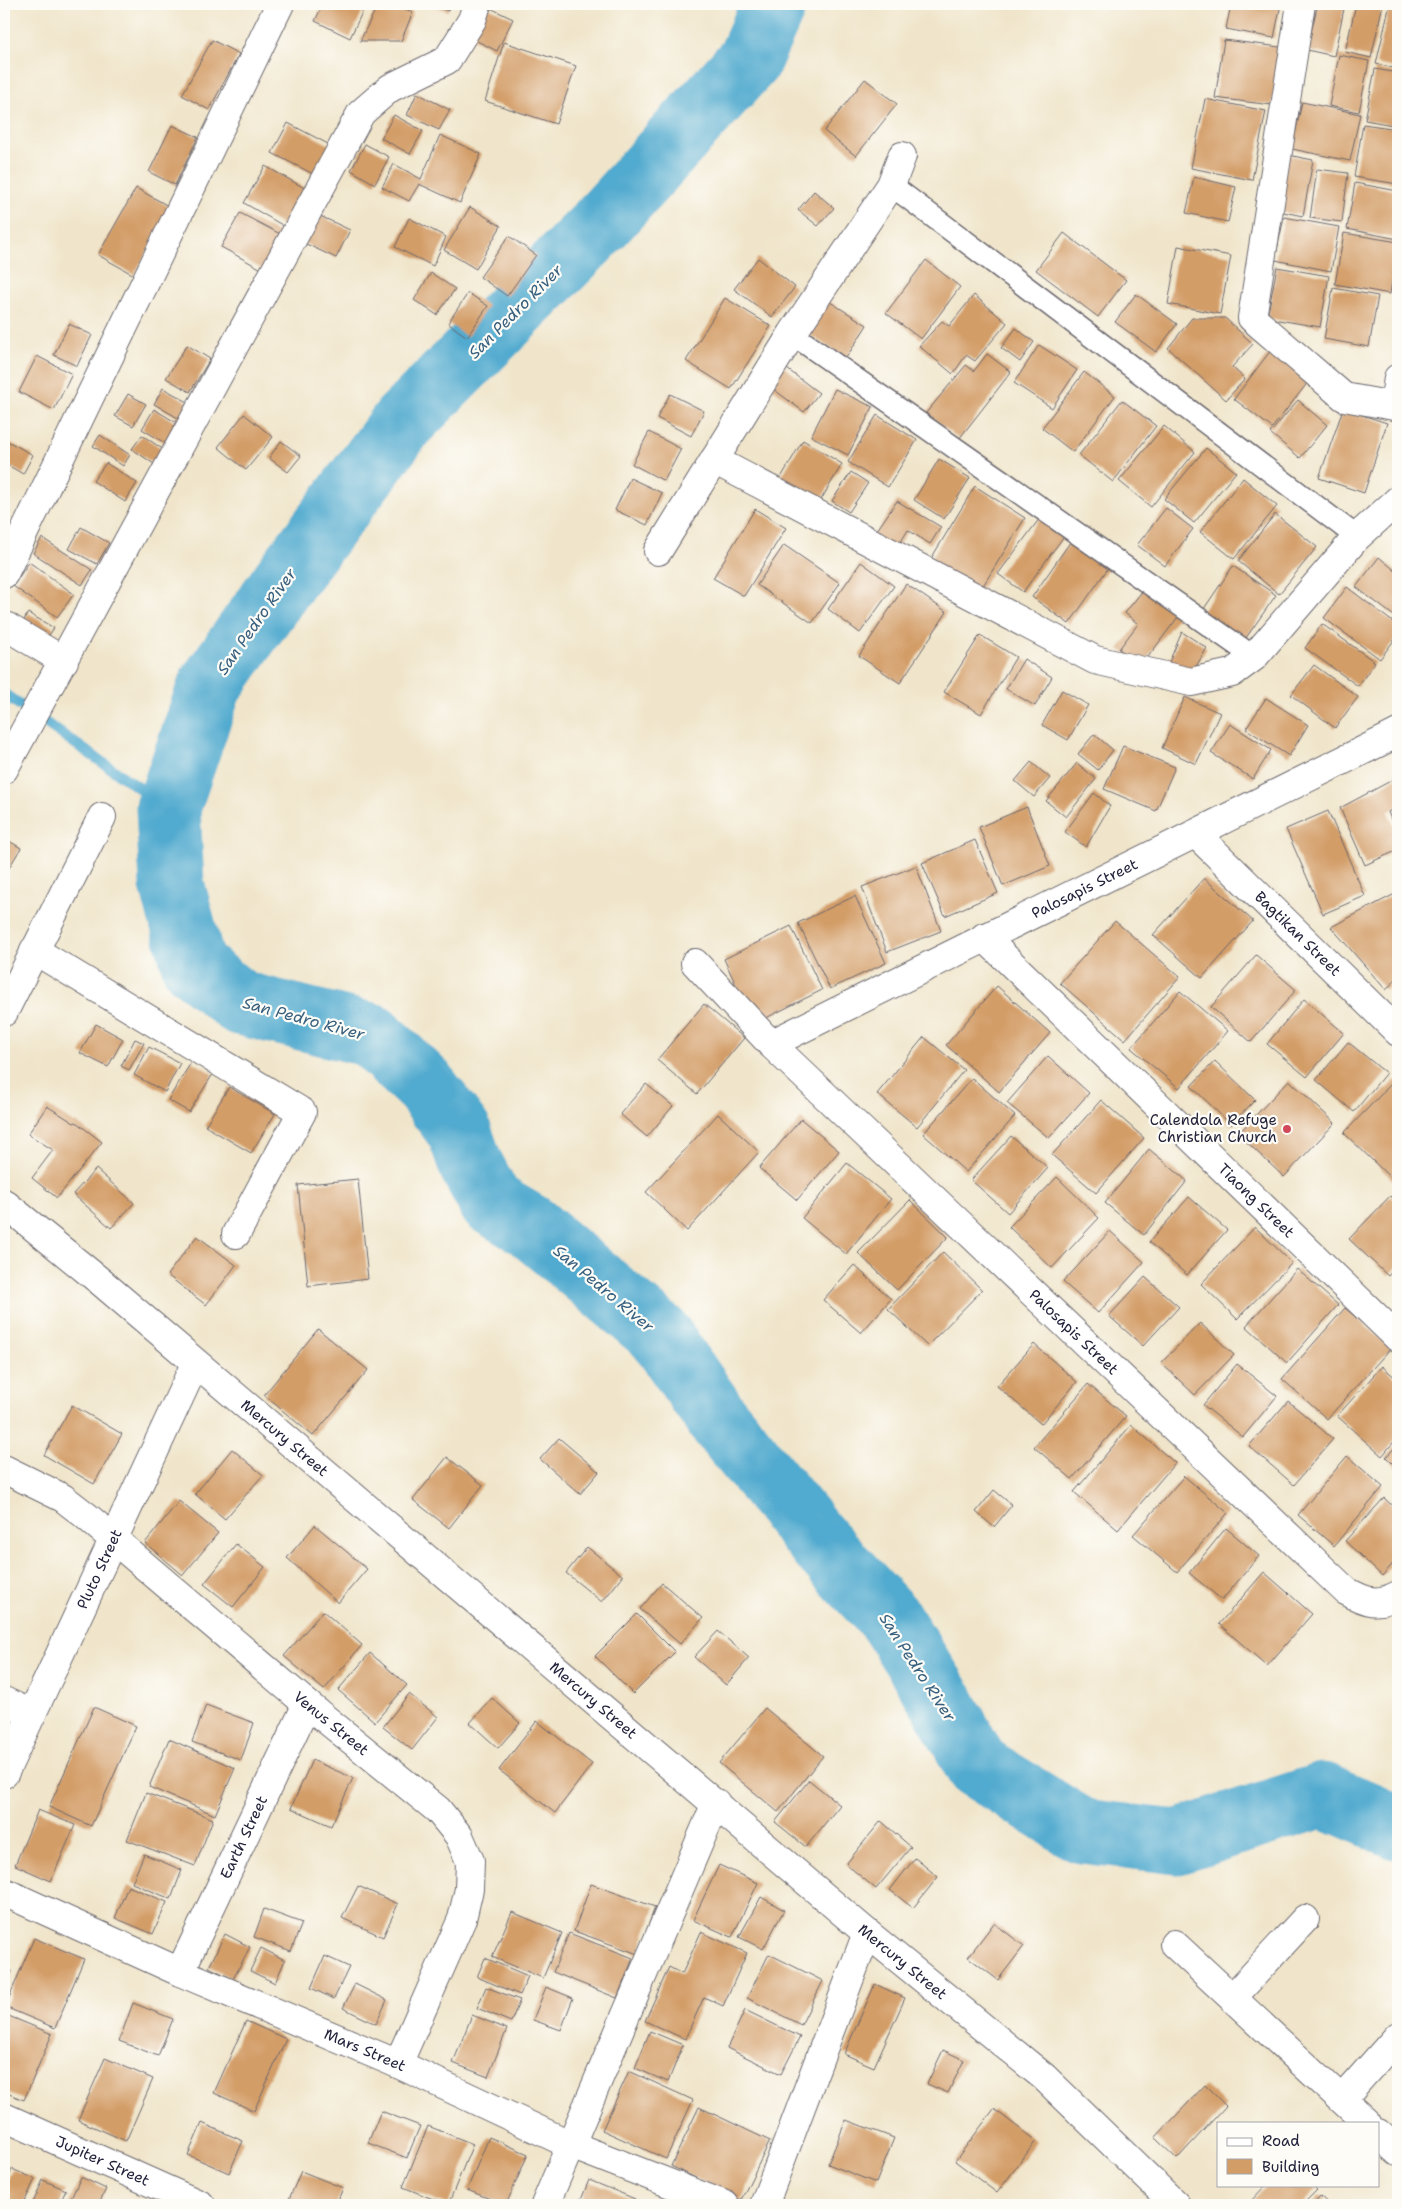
<svg xmlns="http://www.w3.org/2000/svg" width="1402" height="2209" font-family="'Shantell Sans',sans-serif">
  <style>
    .lines { fill: none; stroke-linecap: round; stroke-linejoin: round }
    .stream { stroke: #51aacf; stroke-width: 11 }
    .river { stroke: #51aacf; stroke-width: 65 }
    .building { fill: #d39d67 }
    .lane-casing { stroke: #6a666d; stroke-width: 24 }
    .street-casing { stroke: #6a666d; stroke-width: 30 }
    .lane { stroke: #fff; stroke-width: 21 }
    .street { stroke: #fff; stroke-width: 28 }
    .poi-dot { fill: #d1495b; stroke: #fdfcf7; stroke-width: 2 }
    .labels { text-anchor: middle; stroke-width: 4.5; stroke-linejoin: round; paint-order: stroke }
    .street-label { font-size: 15px; fill: #22223b; stroke: #fdfcf7 }
    .poi-label { font-size: 15px; fill: #22223b; stroke: #fdfcf7; text-anchor: end }
    .water-label { font-size: 16px; font-style: italic; fill: #375f7e; stroke: #fdfcf7 }
  </style>
  <rect width="100%" height="100%" fill="#fdfcf7"/>
  <filter id="ink" filterUnits="userSpaceOnUse"><feTurbulence type="fractalNoise" baseFrequency=".02" numOctaves="2"/><feDisplacementMap in="SourceGraphic" scale="10" xChannelSelector="R" yChannelSelector="G"/><feConvolveMatrix kernelMatrix="1 2 1 2 8 2 1 2 1" color-interpolation-filters="sRGB"/></filter>
  <filter id="wash" filterUnits="userSpaceOnUse"><feTurbulence type="fractalNoise" baseFrequency=".0096" numOctaves="4" result="noise"/><feDisplacementMap in="SourceGraphic" scale="20" xChannelSelector="R" yChannelSelector="G"/><feGaussianBlur stdDeviation="1.12" result="paint"/><feColorMatrix in="noise" values="0 0 0 0 0 0 0 0 0 0 0 0 0 0 0 0 0 1.4 0 .05"/><feComposite in="paint" operator="in"/></filter>
  <g filter="url(#wash)">
    <rect width="100%" height="100%" fill="#f0e5ca"/>
    <g class="lines">
      <path class="stream" d="M4,694L168,808"/>
      <path class="river" d="M774,4L749,60L593,232L403,422L286,578L210,686L168,808L172,884L194,966L240,1003L371,1035L425,1086L459,1131L471,1165L491,1203L530,1226L659,1334L717,1418L819,1543L889,1618L942,1701L977,1766L1082,1831L1177,1842L1323,1795L1398,1827"/>
    </g>
    <g id="blocks">
      <path class="building" d="M323,4H366L350,38L315,21Z
        M378,4H392L413,12L401,41H360Z
        M429,4H451L448,11Z
        M1231,4H1281L1274,38L1226,29Z
        M1335,4H1345L1334,56L1307,50L1317,7Z
        M1356,4H1383L1371,58L1345,52Z
        M1390,4H1398V69L1376,64Z
        M486,6L513,19L497,51L471,38Z
        M212,40L239,54L209,110L182,95Z
        M1224,40L1280,47L1272,105L1215,98Z
        M504,42L576,66L556,124L485,101Z
        M1339,55L1369,61L1359,112L1329,106Z
        M1375,69L1398,73V126L1365,120Z
        M865,79L897,104L856,156L824,131Z
        M417,93L450,110L439,130L407,115Z
        M1205,99L1266,111L1252,180L1191,168Z
        M1302,102L1360,114L1350,161L1292,149Z
        M394,115L423,131L410,154L381,138Z
        M288,123L330,145L315,175L272,153Z
        M1363,124L1398,129V184L1354,177Z
        M172,125L198,137L175,185L149,172Z
        M440,135L481,154L460,203L419,184L409,201L382,187L394,164L421,179Z
        M365,144L389,157L375,184L351,170Z
        M1288,155L1313,160L1303,216L1278,211Z
        M265,166L310,191L289,229L244,203Z
        M1317,169L1348,173L1342,222L1310,218Z
        M1194,177L1236,187L1228,222L1186,213Z
        M1355,183L1398,191V239L1347,229Z
        M136,188L172,208L134,275L98,255Z
        M814,191L834,208L818,226L798,210Z
        M470,207L501,226L476,269L444,250Z
        M240,213L286,237L267,272L221,247Z
        M318,215L350,230L336,258L304,243Z
        M1284,217L1339,227L1331,271L1275,260Z
        M409,218L446,237L433,266L395,247Z
        M1064,233L1126,280L1098,317L1036,270Z
        M1344,233L1398,242L1390,294L1335,284Z
        M509,236L536,255L507,296L480,277Z
        M1178,246L1231,256L1220,314L1168,304Z
        M758,258L795,287L772,317L734,289Z
        M926,260L960,287L921,339L886,313Z
        M1277,267L1329,276L1320,327L1267,318Z
        M431,273L455,289L437,315L414,300Z
        M1333,288L1378,296L1369,347L1324,339Z
        M468,293L488,306L467,337L448,323Z
        M1136,294L1177,324L1156,352L1115,322Z
        M974,295L1007,323L975,361L966,355L953,374L919,346L942,321L949,326Z
        M822,297L867,325L846,358L802,330Z
        M725,298L771,326L731,389L686,361Z
        M1192,318H1225L1253,344L1232,367L1245,379L1226,400L1168,348Z
        M69,324L92,335L77,366L54,355Z
        M1016,328L1034,342L1020,362L1001,348Z
        M187,345L210,359L190,392L166,378Z
        M1039,345L1077,370L1052,408L1014,383Z
        M1271,350L1309,381L1272,428L1234,399Z
        M987,354L1011,372L959,439L926,413L966,365L974,371Z
        M37,356L72,374L54,410L19,392Z
        M779,363L819,393L804,412L764,382Z
        M1084,372L1115,396L1073,452L1042,428Z
        M163,388L195,406L185,422L154,404Z
        M835,389L873,407L848,455L811,436Z
        M128,394L146,404L133,426L115,416Z
        M670,394L704,411L691,436L657,418Z
        M1122,400L1156,426L1113,482L1079,455Z
        M1298,400L1327,425L1300,458L1270,433Z
        M154,409L185,428L173,448L142,429Z
        M1343,409L1387,423L1364,493L1319,478Z
        M244,414L273,437L246,470L218,447Z
        M877,415L917,440L888,487L848,462Z
        M1164,426L1195,452L1151,507L1119,481Z
        M649,432L681,449L664,481L632,464Z
        M100,435L130,455L123,466L93,446Z
        M142,435L164,450L154,464L132,449Z
        M4,439L33,455L23,474L4,463Z
        M803,440L842,464L818,505L779,481Z
        M281,441L301,456L288,472L269,458Z
        M1206,448L1236,472L1194,523L1164,499Z
        M939,459L970,478L944,519L914,500Z
        M106,463L137,483L125,502L93,481Z
        M851,472L868,483L849,512L832,501Z
        M630,478L662,493L647,525L615,510Z
        M1243,478L1277,506L1234,559L1200,532Z
        M975,486L1025,518L976,597L926,567Z
        M897,501L941,527L930,544L908,530L896,550L873,536Z
        M1166,508L1193,529L1165,566L1137,545Z
        M755,509L786,528L744,596L713,578Z
        M1043,514L1067,532L1023,592L998,574Z
        M1275,514L1317,547L1279,594L1238,561Z
        M81,527L109,543L97,564L69,549Z
        M42,538L92,570L82,585L33,553Z
        M1073,538L1111,564L1069,624L1032,597Z
        M784,545L840,583L812,623L757,585Z
        M1379,557L1398,573V619L1356,587Z
        M29,562L74,594L57,617L13,586Z
        M861,562L894,586L860,633L828,609Z
        M1233,566L1276,595L1241,645L1199,616Z
        M906,584L947,612L900,683L859,656Z
        M1347,587L1398,626V635L1380,659L1324,618Z
        M1144,589L1178,617L1142,665L1119,649L1138,624L1125,613Z
        M28,613L54,628L45,641L20,627Z
        M1322,624L1375,662L1358,686L1305,648Z
        M1182,632L1207,648L1191,675L1169,662Z
        M980,635L1016,657L981,714L944,692Z
        M1024,659L1052,677L1035,706L1006,689Z
        M1314,665L1358,697L1335,728L1291,695Z
        M1062,690L1088,705L1068,740L1042,725Z
        M1185,697L1220,713L1196,764L1162,748Z
        M1266,698L1308,725L1289,756L1246,729Z
        M1230,724L1271,750L1253,779L1211,753Z
        M1094,734L1113,750L1098,770L1078,754Z
        M1123,746L1175,767L1156,811L1104,789Z
        M1031,762L1050,778L1034,797L1015,781Z
        M1077,763L1096,779L1066,817L1046,801Z
        M1398,777V806L1388,812L1398,836V850L1365,865L1340,808Z
        M1094,793L1110,806L1086,847L1065,832Z
        M1027,807L1050,866L1003,886L979,827Z
        M1328,811L1365,896L1323,914L1286,829Z
        M4,838L21,848L4,876Z
        M975,840L998,893L945,916L922,863Z
        M916,866L941,931L887,952L862,887Z
        M1204,878L1253,921L1202,978L1153,935Z
        M1393,895L1398,900V977L1386,990L1331,927Z
        M855,896L886,963L830,989L798,923Z
        M1115,921L1180,977L1125,1040L1060,983Z
        M791,926L822,990L754,1024L724,959Z
        M1256,955L1296,990L1251,1042L1211,1007Z
        M997,986L1050,1033L999,1092L946,1045Z
        M1180,991L1228,1031L1179,1088L1131,1048Z
        M1304,999L1344,1033L1307,1077L1267,1044Z
        M704,1004L744,1038L697,1094L657,1060Z
        M96,1024L123,1039L108,1067L80,1053Z
        M924,1037L964,1070L917,1127L877,1094Z
        M135,1039L144,1043L129,1070L121,1066Z
        M1348,1042L1386,1073L1354,1112L1316,1080Z
        M149,1047L180,1063L165,1092L134,1075Z
        M1048,1056L1089,1093L1049,1138L1007,1103Z
        M192,1061L213,1074L189,1112L168,1100Z
        M1215,1061L1255,1100L1231,1125L1191,1086Z
        M972,1078L1015,1116L966,1172L923,1134Z
        M1289,1080L1335,1123L1284,1177L1238,1134Z
        M1395,1080L1398,1083V1185L1344,1133Z
        M646,1084L673,1106L647,1137L620,1114Z
        M229,1087L275,1114L251,1153L205,1126Z
        M1101,1100L1144,1138L1096,1193L1052,1155Z
        M47,1106L74,1123L76,1122L102,1142L57,1198L32,1178L53,1150L28,1134Z
        M718,1114L759,1152L687,1231L646,1192Z
        M801,1119L839,1151L797,1200L759,1168Z
        M1011,1136L1048,1168L1008,1213L971,1180Z
        M1149,1149L1187,1181L1144,1235L1105,1203Z
        M847,1163L891,1199L846,1254L802,1218Z
        M96,1169L134,1203L111,1228L73,1194Z
        M1057,1177L1099,1218L1052,1268L1009,1227Z
        M358,1179L368,1279L308,1286L298,1185Z
        M1390,1196L1398,1204V1265L1388,1276L1349,1239Z
        M1189,1197L1227,1230L1187,1275L1149,1242Z
        M910,1200L948,1237L897,1290L858,1253Z
        M1255,1227L1292,1263L1237,1319L1201,1284Z
        M1110,1231L1144,1262L1098,1313L1063,1282Z
        M197,1236L236,1265L206,1305L167,1275Z
        M943,1252L982,1290L927,1346L888,1309Z
        M854,1265L891,1299L861,1333L823,1300Z
        M1297,1269L1338,1305L1287,1363L1246,1326Z
        M1145,1277L1179,1307L1143,1346L1109,1316Z
        M1345,1308L1391,1348L1327,1419L1282,1379Z
        M1200,1323L1234,1355L1195,1395L1161,1363Z
        M318,1329L368,1370L313,1436L264,1395Z
        M1034,1344L1077,1382L1041,1424L997,1386Z
        M1237,1364L1277,1396L1243,1437L1203,1405Z
        M1382,1366L1398,1380V1437L1382,1456L1337,1416Z
        M1088,1384L1126,1416L1072,1479L1034,1447Z
        M1288,1401L1333,1439L1294,1485L1249,1446Z
        M72,1405L122,1434L94,1484L44,1455Z
        M1131,1425L1175,1463L1118,1530L1074,1492Z
        M559,1438L599,1472L580,1494L540,1459Z
        M1398,1444V1469L1386,1457Z
        M232,1449L263,1475L225,1519L195,1494Z
        M1347,1456L1383,1487L1334,1546L1298,1515Z
        M447,1457L483,1485L449,1528L413,1500Z
        M1184,1476L1228,1513L1177,1572L1133,1535Z
        M994,1490L1012,1505L994,1527L976,1512Z
        M1384,1498L1398,1511V1558L1382,1576L1345,1541Z
        M179,1501L218,1533L183,1575L145,1543Z
        M315,1525L367,1569L338,1603L287,1558Z
        M1226,1528L1259,1556L1222,1600L1189,1573Z
        M236,1544L265,1567L233,1607L204,1584Z
        M587,1547L623,1576L602,1602L566,1573Z
        M1264,1572L1312,1614L1267,1666L1219,1624Z
        M662,1583L703,1618L680,1644L640,1609Z
        M323,1611L362,1645L324,1690L284,1656Z
        M637,1614L675,1652L633,1694L595,1656Z
        M718,1631L749,1658L726,1685L694,1657Z
        M370,1653L407,1685L375,1722L338,1690Z
        M409,1694L438,1717L412,1750L383,1727Z
        M492,1698L520,1723L498,1748L470,1723Z
        M206,1705L254,1723L241,1760L192,1742Z
        M94,1707L136,1726L91,1826L49,1807Z
        M765,1708L823,1756L778,1812L719,1763Z
        M537,1721L592,1764L555,1813L499,1770Z
        M169,1739L235,1768L215,1815L149,1787Z
        M312,1760L353,1778L331,1826L291,1808Z
        M809,1780L840,1805L806,1847L775,1822Z
        M146,1793L213,1819L195,1866L127,1840Z
        M38,1810L75,1825L51,1881L15,1865Z
        M881,1821L911,1847L876,1889L846,1864Z
        M144,1854L182,1870L171,1899L132,1883Z
        M915,1858L938,1877L913,1908L890,1890Z
        M719,1865L758,1883L732,1937L693,1920Z
        M591,1884L655,1907L638,1954L574,1931Z
        M128,1886L167,1902L153,1934L115,1918Z
        M358,1886L398,1904L383,1937L342,1918Z
        M761,1897L784,1910L763,1949L739,1937Z
        M264,1909L302,1923L291,1951L254,1937Z
        M512,1912L562,1933L543,1978L492,1957Z
        M994,1923L1024,1946L998,1980L968,1957Z
        M701,1932L747,1953L723,2006L704,1997L685,2039L645,2021L669,1967L682,1974Z
        M569,1933L633,1958L617,1998L553,1972Z
        M225,1934L250,1947L233,1979L209,1967Z
        M34,1938L84,1959L55,2028L5,2007Z
        M261,1948L285,1960L275,1983L250,1971Z
        M769,1954L823,1981L801,2025L747,1998Z
        M325,1956L349,1967L334,1999L311,1988Z
        M485,1958L528,1976L520,1995L477,1977Z
        M4,1968L12,1971L4,1991Z
        M355,1984L387,2000L376,2024L343,2008Z
        M875,1984L905,1998L874,2067L844,2054Z
        M486,1987L520,2000L511,2022L477,2008Z
        M546,1987L573,1998L561,2030L533,2020Z
        M133,2003L173,2019L158,2056L119,2041Z
        M745,2010L800,2037L781,2074L727,2048Z
        M4,2014L52,2034L24,2100L4,2092Z
        M472,2015L507,2029L488,2077L453,2063Z
        M246,2021L286,2039L254,2111L214,2093Z
        M650,2031L683,2045L668,2082L635,2068Z
        M943,2050L964,2060L948,2093L927,2084Z
        M105,2058L153,2079L126,2141L78,2120Z
        M629,2071L693,2100L666,2159L602,2130Z
        M1205,2085L1226,2106L1177,2159L1155,2138Z
        M699,2107L770,2141L741,2200L671,2166Z
        M994,2109L1036,2141L997,2193L955,2161Z
        M381,2111L420,2126L407,2158L368,2143Z
        M846,2120L894,2138L876,2183L828,2164Z
        M202,2123L243,2141L229,2173L188,2155Z
        M428,2126L473,2144L448,2205L403,2187Z
        M489,2137L528,2154L506,2205L467,2190Z
        M12,2169L35,2179L23,2205H4V2189Z
        M301,2171L343,2188L336,2205L287,2204Z
        M81,2177L106,2189L98,2205H68Z
        M43,2180L66,2190L59,2205H32Z
        M589,2180L635,2199L633,2205H579Z
        M1266,2185H1312L1317,2190L1302,2205H1247Z
        M1320,2196L1330,2205H1312Z"/>
    </g>
  </g>
  <g filter="url(#ink)">
    <use href="#blocks" fill-opacity="0" stroke="#6a666d" stroke-width="1"/>
    <g class="lines">
      <g class="lane-casing">
        <path id="lane" d="M891,185L1357,537
          M792,334L1254,657"/>
      </g>
      <g class="street-casing">
        <g id="street">
          <path d="M1301,4L1252,318L1344,397L1394,406L1398,378"/>
          <path d="M714,460L1095,660L1191,682L1232,673L1254,657L1357,537L1398,500"/>
          <path d="M658,551L792,334L891,185L902,156"/>
          <path d="M4,574L280,4"/>
          <path d="M4,625L64,661"/>
          <path d="M4,769L361,113L390,88L447,60L472,20L477,4"/>
          <path id="s1" d="M1197,835L1398,1032"/>
          <path id="s2" d="M984,937L1398,1338"/>
          <path d="M34,950L302,1112L236,1234"/>
          <path id="s3" d="M695,963L771,1044L1346,1591C1366,1602 1377,1606 1398,1595"/>
          <path d="M4,1012L102,817"/>
          <path id="s4" d="M771,1044C980,939 1190,838 1398,733"/>
          <path id="s5" d="M4,1203L101,1282L867,1933L1044,2077L1176,2205"/>
          <path id="s6" d="M4,1469L63,1498L85,1515L307,1704L438,1810L459,1836L470,1861L469,1889L462,1919L398,2064"/>
          <path d="M4,1701L32,1714"/>
          <path id="s7" d="M4,1774L195,1364"/>
          <path id="s8" d="M4,1892L180,1972L398,2064L571,2145L725,2205"/>
          <path d="M1174,1944L1367,2123"/>
          <path id="s9" d="M180,1972L307,1704"/>
          <path d="M1233,1997L1305,1919"/>
          <path d="M1342,2099L1398,2036"/>
          <path id="s10" d="M4,2117L201,2205"/>
          <path d="M1378,2133L1398,2152"/>
          <path d="M545,2205L716,1803"/>
          <path d="M764,2205L867,1933"/>
        </g>
      </g>
      <use href="#lane" class="lane"/>
      <use href="#street" class="street"/>
    </g>
  </g>
  <circle class="poi-dot" cx="1287" cy="1129" r="5"/>
  <g class="labels">
    <g class="street-label">
      <text dy="5" stroke="none"><textPath href="#s4" startOffset="350">Palosapis Street</textPath></text>
      <text dy="5" stroke="none"><textPath href="#s1" startOffset="141">Bagtikan Street</textPath></text>
      <text dy="5" stroke="none"><textPath href="#s2" startOffset="379">Tiaong Street</textPath></text>
      <text dy="5" stroke="none"><textPath href="#s3" startOffset="529">Palosapis Street</textPath></text>
      <text dy="5" stroke="none"><textPath href="#s5" startOffset="366">Mercury Street</textPath></text>
      <text dy="5" stroke="none"><textPath href="#s7" startOffset="226">Pluto Street</textPath></text>
      <text dy="5" stroke="none"><textPath href="#s5" startOffset="771">Mercury Street</textPath></text>
      <text dy="5" stroke="none"><textPath href="#s6" startOffset="416">Venus Street</textPath></text>
      <text dy="5" stroke="none"><textPath href="#s9" startOffset="149">Earth Street</textPath></text>
      <text dy="5" stroke="none"><textPath href="#s5" startOffset="1176">Mercury Street</textPath></text>
      <text dy="5" stroke="none"><textPath href="#s8" startOffset="394">Mars Street</textPath></text>
      <text dy="5" stroke="none"><textPath href="#s10" startOffset="108">Jupiter Street</textPath></text>
    </g>
    <g class="poi-label">
      <text x="1277" y="1125">Calendola Refuge<tspan x="1277" dy="17">Christian Church</tspan></text>
    </g>
    <g class="water-label">
      <text transform="translate(515 311) rotate(-45)" y="6">San Pedro River</text>
      <text transform="translate(256 621) rotate(-55)" y="6">San Pedro River</text>
      <text transform="translate(304 1018) rotate(15)" y="6">San Pedro River</text>
      <text transform="translate(604 1288) rotate(40)" y="6">San Pedro River</text>
      <text transform="translate(918 1667) rotate(57)" y="6">San Pedro River</text>
    </g>
  </g>
  <rect width="1402" height="2209" fill="none" stroke="#fdfcf7" stroke-width="20"/>
  <rect x="1217" y="2122" width="162" height="65" fill="#fdfcf7" stroke="#a5a5ac"/>
  <rect x="1227" y="2138" width="25" height="8" fill="#ffffff" stroke="#a5a5ac"/>
  <text x="1262" y="2146" font-size="15" fill="#22223b">Road</text>
  <rect x="1227" y="2159" width="25" height="15" fill="#d39d67" stroke="#a5a5ac"/>
  <text x="1262" y="2172" font-size="15" fill="#22223b">Building</text>
</svg>
